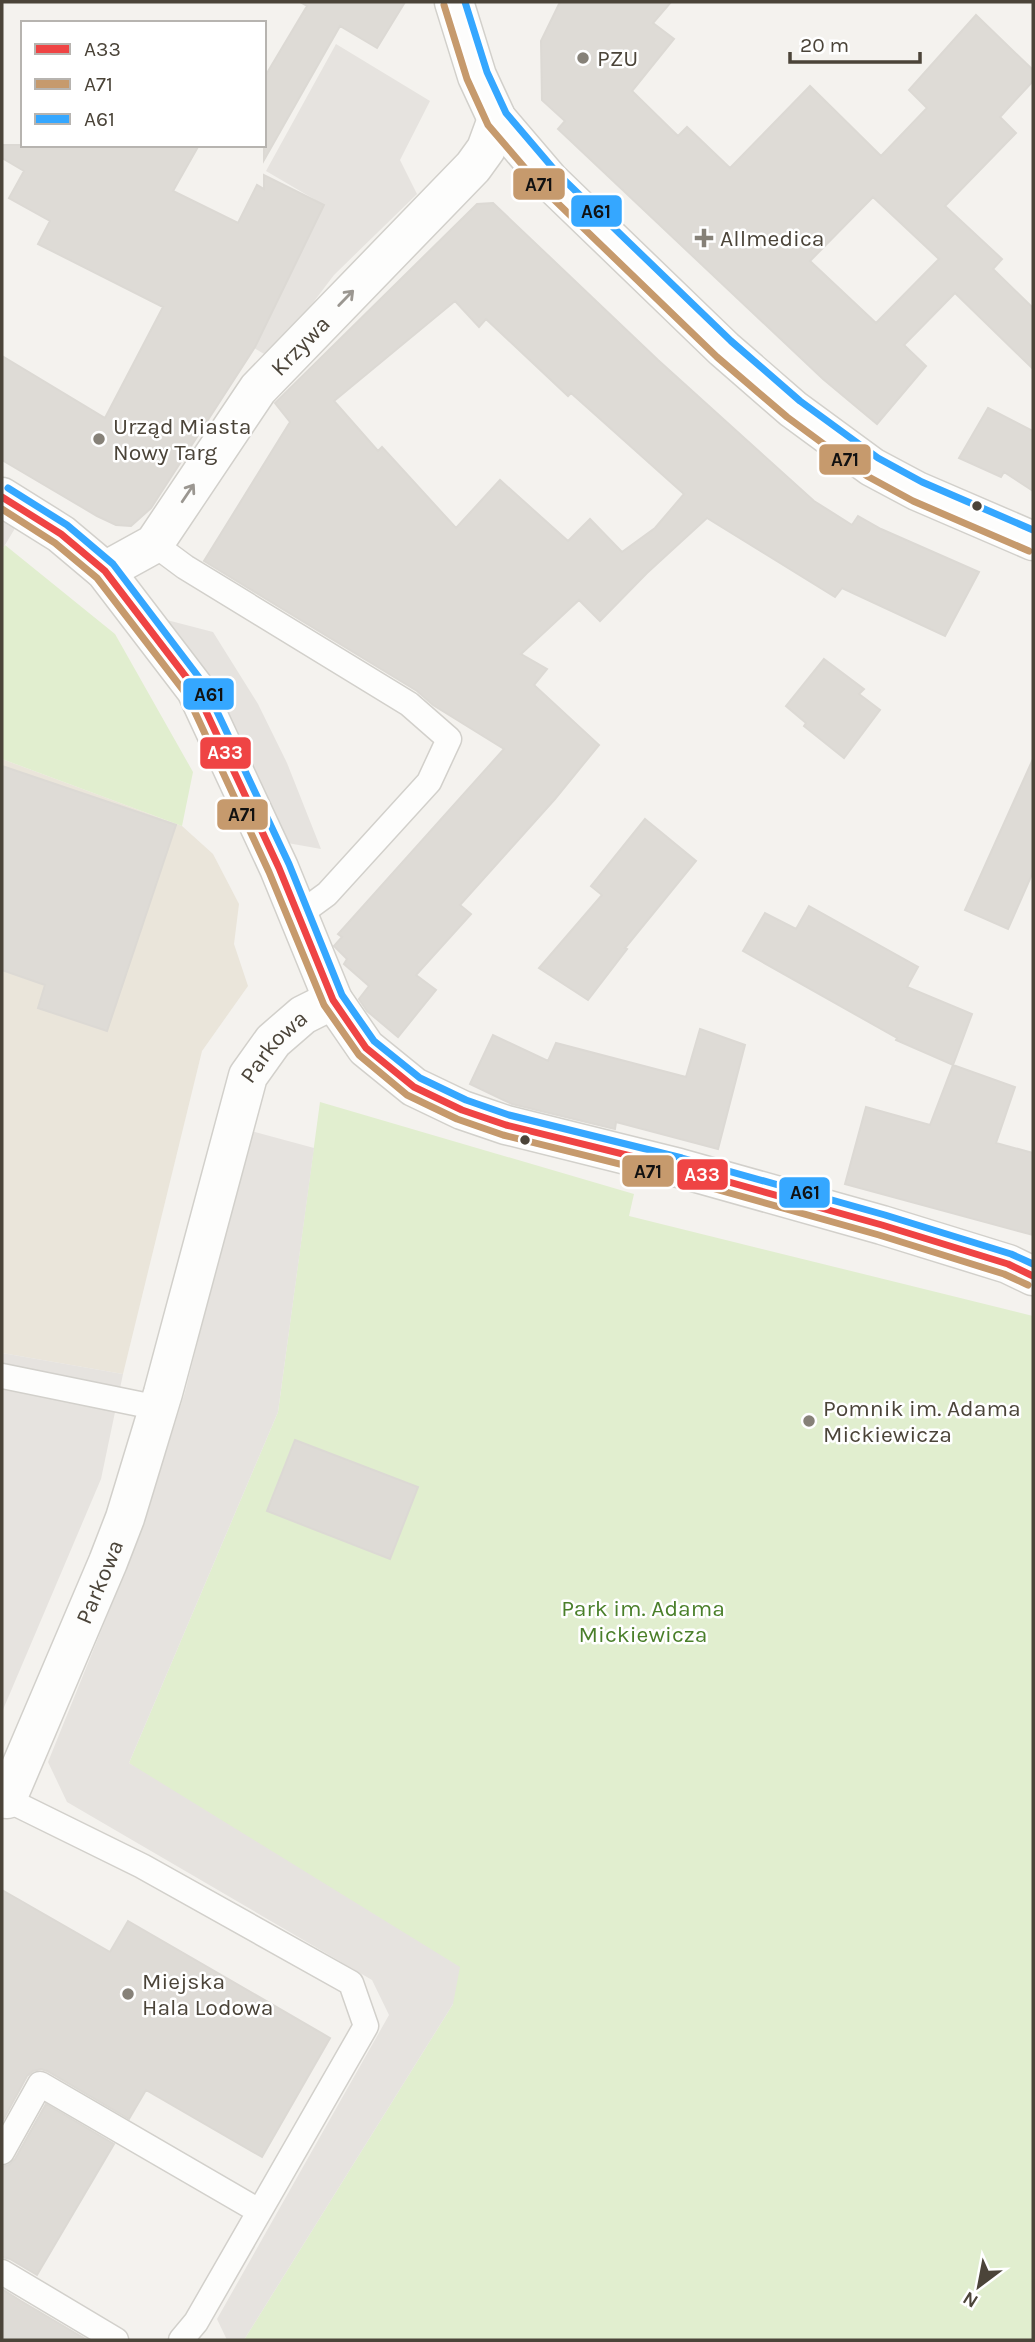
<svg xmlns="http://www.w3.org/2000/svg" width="1035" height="2342" font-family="Karla,sans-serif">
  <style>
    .education { fill: #eae5da }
    .green { fill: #e1eecf }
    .parking { fill: #e6e3df }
    .building { fill: #dedbd6; stroke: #dcd9d4; stroke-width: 2; fill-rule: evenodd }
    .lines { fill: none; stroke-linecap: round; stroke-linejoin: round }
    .lane-casing { stroke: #d2d0cb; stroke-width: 27 }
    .street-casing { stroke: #d2d0cb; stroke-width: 41 }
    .lane { stroke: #fdfdfc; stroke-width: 24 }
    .street { stroke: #fdfdfc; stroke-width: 38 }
    .bus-1-casing { stroke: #fff; stroke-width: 12 }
    .bus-2-casing { stroke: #fff; stroke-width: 12 }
    .bus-3-casing { stroke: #fff; stroke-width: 12 }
    .bus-1 { stroke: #ef4444; stroke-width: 7 }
    .bus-2 { stroke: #c69a6d; stroke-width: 7 }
    .bus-3 { stroke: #35a7ff; stroke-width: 7 }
    .oneway { stroke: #9b9791 }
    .poi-dot { fill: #868178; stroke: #fff; stroke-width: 2.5 }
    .bus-dot { fill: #4b4439; stroke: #fff; stroke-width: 2.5 }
    .labels { text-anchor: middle; stroke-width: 5; stroke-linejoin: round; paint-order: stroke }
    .poi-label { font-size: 23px; fill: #4b4439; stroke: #fff; text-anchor: start }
    .street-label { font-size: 23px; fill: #4b4439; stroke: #fff }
    .park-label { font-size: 23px; fill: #4a7f2a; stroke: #fff }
    .line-badge { stroke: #fff; stroke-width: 2.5 }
    .badge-label { font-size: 19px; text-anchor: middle; font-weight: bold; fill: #fff }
    .pale-badge-label { font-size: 19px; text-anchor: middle; font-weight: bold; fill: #111 }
  </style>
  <rect width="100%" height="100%" fill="#f4f2ee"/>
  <path class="education" d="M2,759L182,826L213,854L239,904L234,944L248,986L202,1051L123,1374L2,1353Z"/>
  <path class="green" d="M5,545L115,634L193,772L182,826L2,759V550Z
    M320,1102L634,1194L629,1216L1033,1316V2340H244L453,2004L129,1763L278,1412Z"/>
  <path class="parking" d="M336,44L430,101L400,160L417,194L334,275L271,358L254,348L324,205L266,171Z
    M2,515L17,525L2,550Z
    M163,619L213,632L258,704L287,763L321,849L282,842Z
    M251,1131L314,1148L278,1412L129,1763L460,1967L453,2004L244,2340H227L217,2319L389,2015L372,1980L67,1802L48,1762L139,1537L185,1392Z
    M2,1353L123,1374L101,1479L2,1712Z"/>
  <path class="building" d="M300,2H405L377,48L340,26L264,160V78L307,6Z
    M560,2H671L653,23L674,39L632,91L678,136L687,127L730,168L810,86L881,156L927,108L909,90L976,15L1033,70V81L1000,117L1016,133L945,206L1002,259L993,269L1033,308V369L955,293L904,345L926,366L877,424L823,379L558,129L565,121L542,100L541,41ZM873,197L939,259L876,323L810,261Z
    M2,145H199L173,191L238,223L257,185L264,189V175L324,205L255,347L151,508L131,526L116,525L97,516L2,460V356L105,418L163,307L38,244L50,221L9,198L24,171L2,158Z
    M493,203L658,360L814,501L852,525L858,516L881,529L979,572L945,636L842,588L835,597L707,518L647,573L600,621L579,600L521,654L547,669L534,685L599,745L555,799L460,905L471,914L416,975L436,990L398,1037L367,1011L359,999L369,986L344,964L347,959L334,946L342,937L338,934L504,749L433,705L417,691L204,561L290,422L275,403L477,204ZM455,301L479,327L486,319L568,396L571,393L684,494L655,528L622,552L590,519L568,541L500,480L456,528L382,447L378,451L334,401Z
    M988,408L1033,431V491L1004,472L1001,477L959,458Z
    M824,659L864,689L859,694L880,710L844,758L804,726L806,723L786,706Z
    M1033,759V872L1008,929L965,910Z
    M2,766L176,825L107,1031L38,1008L45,985L2,970Z
    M645,819L696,861L625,948L627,949L588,1000L539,968L602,895L591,886Z
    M809,906L918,967L907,987L972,1014L953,1065L896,1040L897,1038L743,951L765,913L796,929Z
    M700,1029L745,1045L718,1149L616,1122L615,1129L512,1104L470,1084L493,1035L548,1061L556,1043L686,1077Z
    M953,1065L1015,1087L996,1143L1033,1153V1235L845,1184L866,1107L930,1125Z
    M295,1440L418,1487L390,1559L267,1511Z
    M2,1890L110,1952L128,1921L330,2038L262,2157L146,2090L129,2119L47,2071L41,2069L33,2071L27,2076L2,2122Z
    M46,2104L114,2144L37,2275L10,2259L2,2257V2167L9,2165L15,2159Z
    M2,2289L21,2301L87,2340H2Z"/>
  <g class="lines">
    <g class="lane-casing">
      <path id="lane" d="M154,544L185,567L409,704L449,739L429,782L327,894L297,916
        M2,1376L159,1408
        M2,1797L142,1866L351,1983L366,2026L196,2322L181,2340
        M2,2152L40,2084L259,2211
        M2,2272L116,2340"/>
    </g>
    <g class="street-casing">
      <g id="street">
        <path d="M454,2L477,76L497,119L550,181L724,349L793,409L872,467L917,491L1033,541"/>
        <path d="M2,497L61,534L105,571L196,690L279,868L333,1000L366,1048L414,1087L462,1110L506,1125L679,1168L882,1225L1008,1264L1033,1276"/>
        <path id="s1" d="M105,571L154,544L258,389L473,167L486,149L497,119"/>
        <path id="s2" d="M7,1799L108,1562L125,1518L163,1393L248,1076L273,1041L303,1015L333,1000"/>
      </g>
    </g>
    <use href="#lane" class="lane"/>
    <use href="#street" class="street"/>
    <g class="bus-1-casing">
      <path id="bus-1" d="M2,497L61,534L105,571L196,690L279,868L333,1000L366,1048L414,1087L462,1110L506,1125L679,1168L882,1225L1008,1264L1033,1276"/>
    </g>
    <g class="bus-2-casing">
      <path id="bus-2" d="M444,5L467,79L488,125L543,189L717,357L787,417L867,476L913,501L1029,551
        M2,509L55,543L97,578L187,695L269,872L324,1005L359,1055L407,1095L457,1119L503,1135L676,1178L879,1235L1004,1274L1028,1285"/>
    </g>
    <g class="bus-3-casing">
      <path id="bus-3" d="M465,2L487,72L506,113L558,174L731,341L800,401L878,458L922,482L1033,530
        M8,488L67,525L113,564L204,684L289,864L342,995L374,1041L420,1078L466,1100L509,1115L682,1158L885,1215L1011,1254L1033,1264"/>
    </g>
    <use href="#bus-1" class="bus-1"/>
    <use href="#bus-2" class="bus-2"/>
    <use href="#bus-3" class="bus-3"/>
  </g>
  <defs><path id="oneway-shaft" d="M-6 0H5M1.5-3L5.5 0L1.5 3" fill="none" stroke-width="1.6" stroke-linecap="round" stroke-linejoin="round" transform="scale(1.75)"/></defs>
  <g class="oneway">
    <use href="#oneway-shaft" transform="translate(346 298) rotate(-46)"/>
    <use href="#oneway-shaft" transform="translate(188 493) rotate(-56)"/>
  </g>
  <g class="poi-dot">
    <circle cx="583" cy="58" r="7"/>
    <path d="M700.5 227.5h7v7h7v7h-7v7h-7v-7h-7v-7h7z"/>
    <circle cx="99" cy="439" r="7"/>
    <circle cx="809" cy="1421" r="7"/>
    <circle cx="128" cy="1994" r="7"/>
  </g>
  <g class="bus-dot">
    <circle cx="977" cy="506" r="6"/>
    <circle cx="525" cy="1140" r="6"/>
  </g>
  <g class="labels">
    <g class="poi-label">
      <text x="597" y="66">PZU</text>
      <text x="720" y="246">Allmedica</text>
      <text x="113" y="434">Urząd Miasta<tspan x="113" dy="26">Nowy Targ</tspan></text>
      <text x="823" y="1416">Pomnik im. Adama<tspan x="823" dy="26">Mickiewicza</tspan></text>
      <text x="142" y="1989">Miejska<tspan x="142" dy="26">Hala Lodowa</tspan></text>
    </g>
    <g class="street-label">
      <text dy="8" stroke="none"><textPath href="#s1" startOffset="303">Krzywa</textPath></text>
      <text dy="8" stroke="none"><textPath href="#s2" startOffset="803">Parkowa</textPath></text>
      <text dy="8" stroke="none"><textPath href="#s2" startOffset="236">Parkowa</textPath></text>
    </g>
    <g class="park-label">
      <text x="643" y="1616">Park im. Adama<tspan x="643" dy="26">Mickiewicza</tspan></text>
    </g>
  </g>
  <g class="line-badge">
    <rect x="512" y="167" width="54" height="34" rx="7" fill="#c69a6d"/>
    <rect x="570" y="194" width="53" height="34" rx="7" fill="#35a7ff"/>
    <rect x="818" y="443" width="54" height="33" rx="7" fill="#c69a6d"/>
    <rect x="182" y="677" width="53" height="34" rx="7" fill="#35a7ff"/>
    <rect x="199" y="736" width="53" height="34" rx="7" fill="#ef4444"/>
    <rect x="216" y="798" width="53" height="33" rx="7" fill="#c69a6d"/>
    <rect x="621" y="1154" width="54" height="34" rx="7" fill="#c69a6d"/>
    <rect x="676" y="1158" width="53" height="33" rx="7" fill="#ef4444"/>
    <rect x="778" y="1176" width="53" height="33" rx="7" fill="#35a7ff"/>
  </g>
  <g class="badge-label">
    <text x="225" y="759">A33</text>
    <text x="702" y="1181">A33</text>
  </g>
  <g class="pale-badge-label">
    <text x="539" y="191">A71</text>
    <text x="596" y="218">A61</text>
    <text x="845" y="466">A71</text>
    <text x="209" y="701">A61</text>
    <text x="242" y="821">A71</text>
    <text x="648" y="1178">A71</text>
    <text x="805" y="1199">A61</text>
  </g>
  <rect width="1035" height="2342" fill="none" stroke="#4b4439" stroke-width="7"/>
  <rect x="21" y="21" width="245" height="126" fill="#ffffff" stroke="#b7b4b0" stroke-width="2"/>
  <rect x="35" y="44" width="35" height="10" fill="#ef4444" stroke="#b7b4b0" stroke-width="2"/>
  <text x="84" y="56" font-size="21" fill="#4b4439">A33</text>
  <rect x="35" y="79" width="35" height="10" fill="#c69a6d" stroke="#b7b4b0" stroke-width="2"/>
  <text x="84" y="91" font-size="21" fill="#4b4439">A71</text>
  <rect x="35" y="114" width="35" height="10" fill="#35a7ff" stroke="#b7b4b0" stroke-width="2"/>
  <text x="84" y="126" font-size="21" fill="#4b4439">A61</text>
  <g transform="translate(979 2286) rotate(212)" stroke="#ffffff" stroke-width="5" paint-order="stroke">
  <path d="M0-5L12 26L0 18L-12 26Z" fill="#4b4439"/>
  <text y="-10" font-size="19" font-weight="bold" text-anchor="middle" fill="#4b4439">N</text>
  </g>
  <path d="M790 52v10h130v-10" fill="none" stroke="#4b4439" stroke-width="3.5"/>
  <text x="800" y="52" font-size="21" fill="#4b4439" stroke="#ffffff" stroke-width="5" paint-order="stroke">20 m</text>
</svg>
